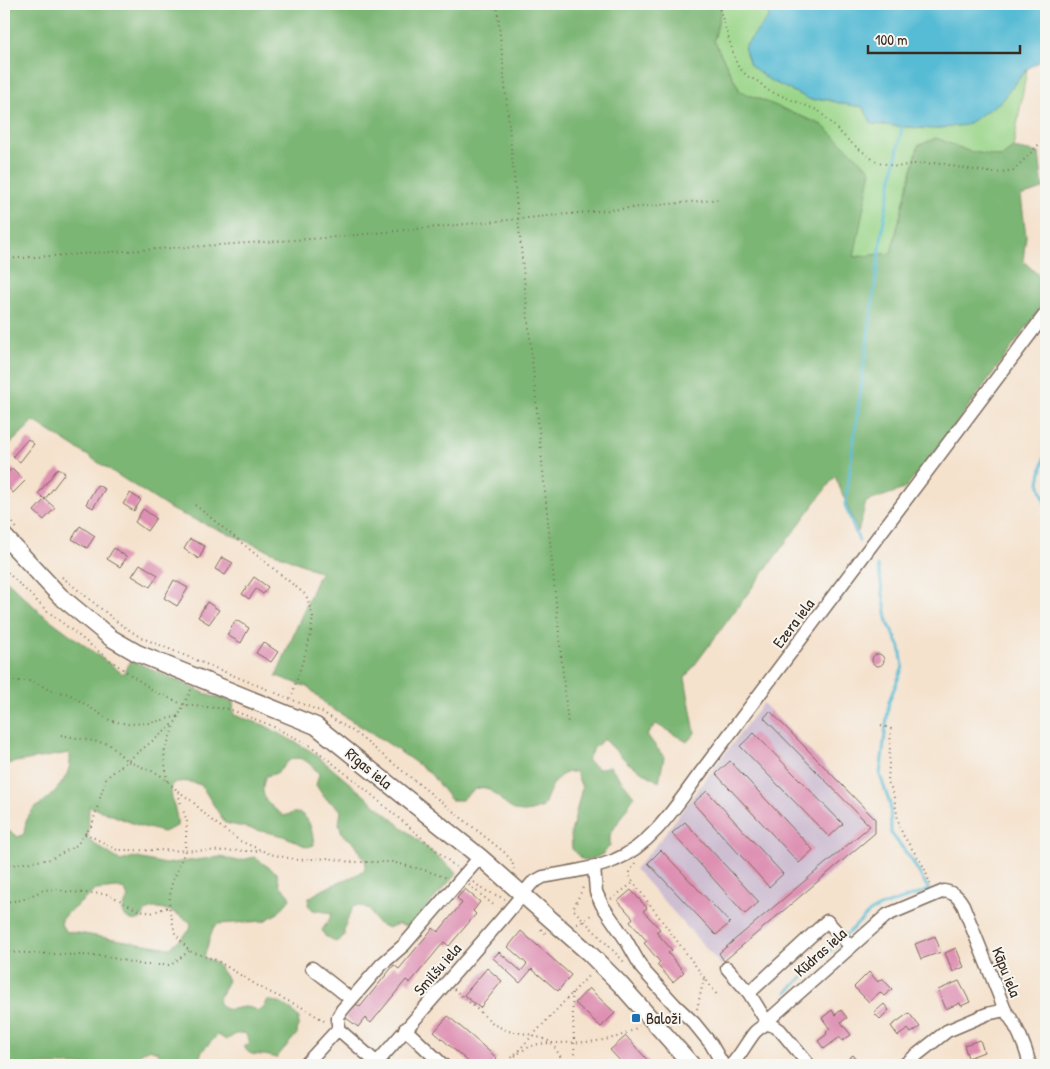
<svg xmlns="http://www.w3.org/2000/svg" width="1050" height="1069" font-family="'Patrick Hand',sans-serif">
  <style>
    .industrial { fill: #cdbed2 }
    .green { fill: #9ad589; stroke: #6a8054 }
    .forest { fill: #7bb675; stroke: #5b704a; fill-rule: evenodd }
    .water { fill: #56bbd4; stroke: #487279 }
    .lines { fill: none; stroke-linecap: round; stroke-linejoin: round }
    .stream { stroke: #56bbd4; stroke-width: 3 }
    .building { fill: #de90b2 }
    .minor-casing { stroke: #7c6a5b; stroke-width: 15 }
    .major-casing { stroke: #7c6a5b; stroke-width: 19 }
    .path { stroke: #7c6a5b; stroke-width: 2; stroke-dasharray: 1 4; stroke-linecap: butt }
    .minor { stroke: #fff; stroke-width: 12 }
    .major { stroke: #fff; stroke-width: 16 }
    .poi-dot { fill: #1f6fb2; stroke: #f6f6f2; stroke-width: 2 }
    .labels { text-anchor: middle; stroke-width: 4; stroke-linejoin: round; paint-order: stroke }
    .street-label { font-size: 16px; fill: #3b2a1e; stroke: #f6f6f2 }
    .poi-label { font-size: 16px; fill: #3b2a1e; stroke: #f6f6f2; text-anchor: start }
  </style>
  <rect width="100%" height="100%" fill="#f6f6f2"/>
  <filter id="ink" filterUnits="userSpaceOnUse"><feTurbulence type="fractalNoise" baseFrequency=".02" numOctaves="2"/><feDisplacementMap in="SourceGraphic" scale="10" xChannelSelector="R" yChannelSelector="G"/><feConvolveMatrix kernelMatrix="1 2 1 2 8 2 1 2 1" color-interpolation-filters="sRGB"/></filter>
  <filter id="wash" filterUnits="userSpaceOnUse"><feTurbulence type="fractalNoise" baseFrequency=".0096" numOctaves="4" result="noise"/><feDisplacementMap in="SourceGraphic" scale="20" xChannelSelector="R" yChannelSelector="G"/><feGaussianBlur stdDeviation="1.12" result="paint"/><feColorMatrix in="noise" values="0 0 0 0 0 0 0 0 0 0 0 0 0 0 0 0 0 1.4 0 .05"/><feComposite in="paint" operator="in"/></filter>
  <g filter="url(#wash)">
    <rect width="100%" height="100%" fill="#f5e2cd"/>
    <path class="industrial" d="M763,703L877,819L876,834L721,965L635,869L658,843Z"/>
    <path class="green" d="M722,4H769V17L744,47L811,100L825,99L843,104L863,107L873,124L933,129L946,127L1000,102L1027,69L1013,148L1001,157L968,151L936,138L918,146L891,253L853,257L822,125L740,91L714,41Z"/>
    <path class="forest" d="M4,4H722L714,41L740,91L822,125L871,170L854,257L891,253L918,146L936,138L968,151L1001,157L1013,148L1039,153L1043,189L1021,196L1026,236L1023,261L1046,282V285L1039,310L939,447L904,489L866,502L858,532L835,476L685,678L695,733L687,742L656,724L647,735L664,757L659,782L628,763L604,739L594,748L587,760L598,769L610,766L634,796L610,835V845L604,853L595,858L583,860L572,849L571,833L582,788L576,772C555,770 550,791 543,807C534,810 526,814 517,811C494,803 491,770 462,800H451L429,772L386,742L328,706L308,687L276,676L320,572L172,510L34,421L4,450Z
      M4,578L41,613L123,674L131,660L211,696L233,702L234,715L264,725L311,751L457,873L409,927L398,924L388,928L377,923L369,909L358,905L353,907L344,928V936L336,942L325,936L322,930L329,920L332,913L313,910L308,905L309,898C328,885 345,881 364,871L366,863L355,843L343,835L339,825L341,810L324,797L316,785L319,774C311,764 299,751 286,763C283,766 281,770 278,772C275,774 270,775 266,776C257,797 269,805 284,816C287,815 292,813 295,813C310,812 313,835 314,845L307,847L284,836L225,823L201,785C191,782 183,780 173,783C167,797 179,812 177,826L163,832L140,826L89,806L88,840L121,861L133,857L165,864L220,857L238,861L254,857L277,873L280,886L287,892L290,899L278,913L264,921L218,924L213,928L204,957L217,964L228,980L218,1001C228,1020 240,999 257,1011L264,1008L267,1001C279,1000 292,1009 299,1018L297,1034L276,1058C272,1057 267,1055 263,1055C253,1054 250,1056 244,1047L250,1042L245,1033L236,1034L226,1040L218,1035L203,1050L200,1056L202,1065H157L158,1052L149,1049L138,1055L129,1065H4V824L7,830L18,837L24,834C25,825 26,819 31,812C34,807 39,806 43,802C57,792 75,770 69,753L10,763L4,766ZM117,888L125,890L128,897L122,912C128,920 132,923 142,918C150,897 179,914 191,923L190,930L170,948L65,931L61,924L63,917L96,890Z"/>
    <path class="water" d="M769,4H1046V57L1027,69L1000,102L966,125L933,129L872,124L863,107L843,104L825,99L811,100L769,80L750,65L744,47L769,17Z"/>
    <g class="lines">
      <path class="stream" d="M1046,449L1039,482L1046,506
        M859,541L845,505L884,219L902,127
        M845,936L870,912L880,907L929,890L911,859L891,833L890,804L880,775L889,701L903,667L900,647L888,623L878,566
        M787,992L841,940"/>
    </g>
    <g id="blocks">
      <path class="building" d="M28,439L34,444L20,462L13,456Z
        M12,468L25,481L13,493L4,483V477Z
        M58,468L65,473L45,499L38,494Z
        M97,485L105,489L93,508L86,504Z
        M130,493L141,500L134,511L123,504Z
        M45,499L55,508L44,520L34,511Z
        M143,509L156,518L147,531L135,522Z
        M80,526L95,536L87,548L72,539Z
        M190,539L205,546L199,559L184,549Z
        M114,548L127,557L120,567L107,559Z
        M222,557L233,563L225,575L215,569Z
        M140,564L158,575L150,587L132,576Z
        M254,577L268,587L263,594L256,589L249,599L242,594Z
        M174,580L188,588L177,606L164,598Z
        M207,602L219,610L209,624L198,617Z
        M236,620L249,628L241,643L227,635Z
        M263,642L278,652L271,662L256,653Z
        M872 660a6 6 0 1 1 12 0a6 6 0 1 1-12 0Z
        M770,711L875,819V833L724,961L719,953L870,826L764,718Z
        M754,733L843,824L829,837L740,746Z
        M730,761L813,850L799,863L716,774Z
        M707,791L783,874L769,887L693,803Z
        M685,822L759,902L745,914L672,833Z
        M661,850L730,923L716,935L648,863Z
        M465,889L480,902L473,911L476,914L449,946L444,942L410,983L406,980L371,1023L365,1018L358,1027L345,1017L356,1004L360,1007L394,965L399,969L433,928L438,932L462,903L457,898Z
        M631,890L647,908L643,911L660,929L656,932L672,950L668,953L684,972L673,982L657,965L660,962L644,943L647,941L630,922L633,918L618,901Z
        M521,931L571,975L558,991L532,969L520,983L493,958L499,952L521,971L527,964L508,947Z
        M935,936L941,952L921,959L915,944Z
        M956,948L964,967L953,972L945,953Z
        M487,968L502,981L480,1008L464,995Z
        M869,972L878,982L882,978L892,989L884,996L880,992L869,1002L854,987Z
        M959,981L970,1002L961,1006L960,1003L946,1009L938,990Z
        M589,988L615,1013L601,1027L575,1003Z
        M884,1004L889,1010L880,1019L874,1013Z
        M832,1010L835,1015L841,1010L847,1018L841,1022L851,1035L842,1041L840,1037L824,1049L818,1041L827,1034L826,1032L830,1029L822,1018Z
        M909,1013L920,1027L911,1033L908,1029L898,1036L891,1026Z
        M448,1016L497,1058L491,1065H472L434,1032Z
        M626,1036L652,1065H624L610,1050Z
        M980,1040L984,1052L968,1058L964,1045Z
        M853,1055L861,1065H840Z"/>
    </g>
  </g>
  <g filter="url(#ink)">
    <use href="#blocks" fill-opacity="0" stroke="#7c6a5b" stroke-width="1"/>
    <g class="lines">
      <g class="minor-casing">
        <path id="minor" d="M594,866L596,892L602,905L626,940L643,970L675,1005L694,1023L711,1044L723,1065
          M312,968L351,999
          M727,968L749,993L768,1024
          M749,993L827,921L851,947
          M768,1024L774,1026L780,1030L809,1065
          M338,1029L377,1063
          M405,1029L443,1065
          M305,1065L338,1029V1017L342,1010L382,964L404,945L480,857
          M375,1065L502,919L532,883L543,877C566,872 593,870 615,860C653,844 677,804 701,772L1046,313
          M731,1065C741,1055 746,1043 755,1032C762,1025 768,1025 773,1016L887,915L944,891C954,893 958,896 963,905L1005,1010C1018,1027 1025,1045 1030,1065
          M904,1065L947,1031L987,1014L1005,1010"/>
      </g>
      <g class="major-casing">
        <path id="major" d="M4,536L60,596L111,638L137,653L316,726L480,857L589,953L620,984L692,1065"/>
      </g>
      <path class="path" d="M497,4L568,725
        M718,4L737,65L747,76L759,82L767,90L819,111L850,142L875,161L897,167L912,164L942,163L956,167L995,173L1014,170L1046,137
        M1042,39L1045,32
        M4,259L325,238L721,199
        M195,505L306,595L313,617L310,638L291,698
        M4,511L18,530
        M4,569L46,610L107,658L154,691L184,705L229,709L270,725L311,746L360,785L457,868
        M62,577L120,624L140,637L322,712L354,732L504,852L512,861L514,869
        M4,679L10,681H33L49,690L69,694L111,721L128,724L150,723L179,716
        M881,725L891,729L888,782L893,792L899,825L903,835L924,867L930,884
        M61,735L109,744L127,761L159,774L178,791L180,801L187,822L185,851L171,886L169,906L175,933L189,951L216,960L263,989L305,1009L326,1022
        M167,781L164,753L175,723
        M178,791L192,801L210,819L240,841L270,854L298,860L329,858L350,862H392L424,870L447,878
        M85,833L117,850L261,851
        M635,863L629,874L631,879L718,996
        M4,866L51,859L77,845L92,825L106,778L175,723L191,690
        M474,882L482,889L505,899
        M469,885L496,907
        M583,888L573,909L626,964
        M611,899L633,883
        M4,902L22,900L43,890L56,889L68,892L108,894L136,909L151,913L168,907
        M577,924L584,921L593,913
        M541,929L548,936
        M4,952L103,956L144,965H171L189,951
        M454,989L495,1025L508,1031L533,1035L551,1042L566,1065
        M572,993L575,1065
        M697,1009L704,978
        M515,1056C520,1052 526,1048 532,1046C540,1043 550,1043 559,1043C587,1042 615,1043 639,1026
        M505,1065L590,974"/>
      <use href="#minor" class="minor"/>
      <use href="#major" class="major"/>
    </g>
  </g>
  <rect class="poi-dot" x="631" y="1013" width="10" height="10" rx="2.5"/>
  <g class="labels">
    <g class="street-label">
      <text transform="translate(793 623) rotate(-53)" y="6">Ezera iela</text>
      <text transform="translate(369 768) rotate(39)" y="6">Rīgas iela</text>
      <text transform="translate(820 952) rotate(-42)" y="6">Kūdras iela</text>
      <text transform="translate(437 969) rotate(-49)" y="6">Smilšu iela</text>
      <text transform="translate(1007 972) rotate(68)" y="6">Kāpu iela</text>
    </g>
    <g class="poi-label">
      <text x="646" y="1024">Baloži</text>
    </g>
  </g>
  <rect width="1050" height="1069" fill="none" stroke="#f6f6f2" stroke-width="20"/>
  <path d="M868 45v8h152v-8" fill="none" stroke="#3b2a1e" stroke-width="2.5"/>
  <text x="875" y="45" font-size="15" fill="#3b2a1e" stroke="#f6f6f2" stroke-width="4" paint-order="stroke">100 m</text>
</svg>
